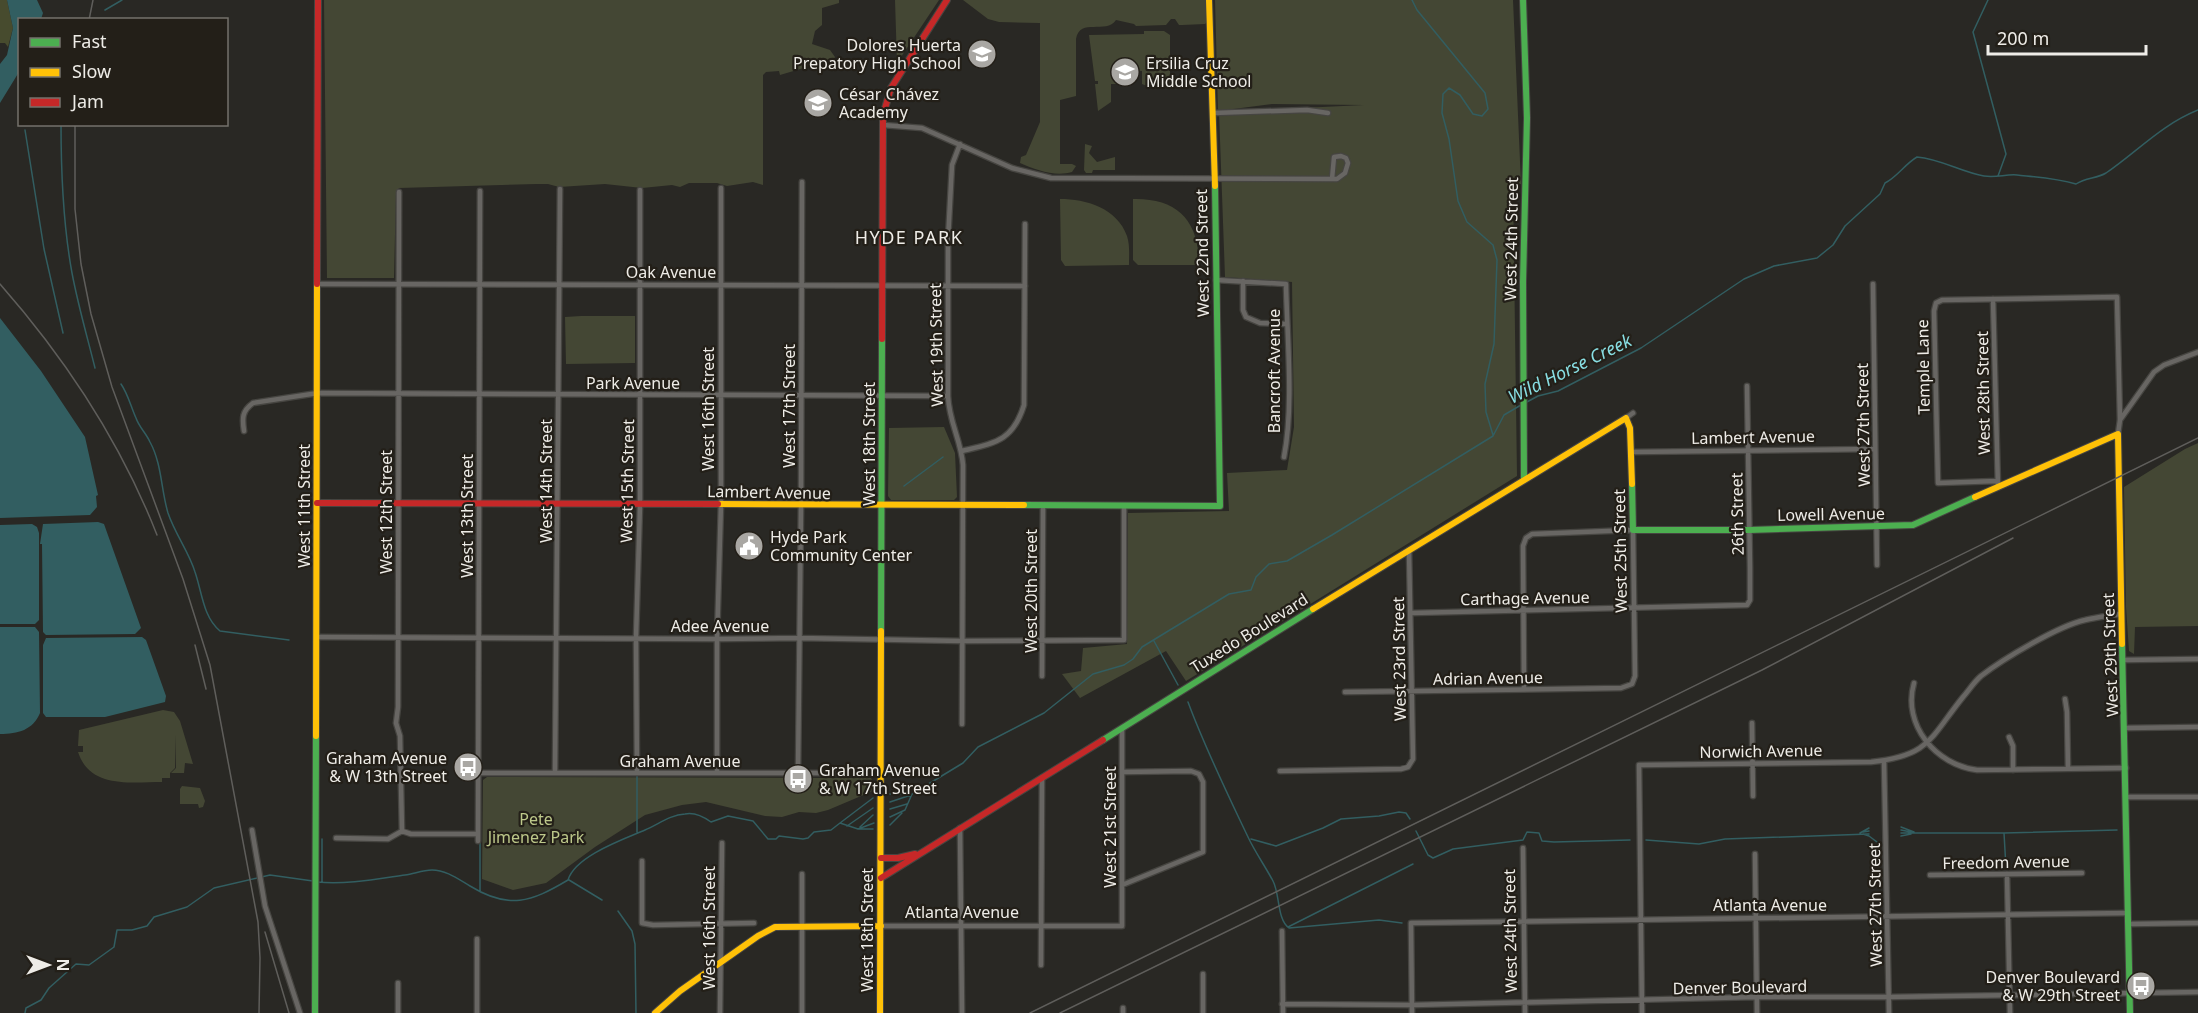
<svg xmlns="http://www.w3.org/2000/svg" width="2198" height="1013" font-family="'Noto Sans',sans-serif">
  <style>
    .green { fill: #444734 }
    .forest { fill: #474b2e }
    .water { fill: #325e61 }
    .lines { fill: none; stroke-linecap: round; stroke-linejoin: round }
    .stream { stroke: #325e61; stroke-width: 1.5 }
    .street-casing { stroke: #464541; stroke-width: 7 }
    .fast-casing { stroke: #464541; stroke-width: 8 }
    .slow-casing { stroke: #464541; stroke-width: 8 }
    .jam-casing { stroke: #464541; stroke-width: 8 }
    .street { stroke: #686663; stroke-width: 4.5 }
    .fast { stroke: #4caf50; stroke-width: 6 }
    .slow { stroke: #ffc107; stroke-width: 6 }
    .jam { stroke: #c62828; stroke-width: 6 }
    .rail { stroke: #5f5e5b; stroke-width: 1.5 }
    .labels { text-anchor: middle; stroke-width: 4.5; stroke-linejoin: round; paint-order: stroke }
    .poi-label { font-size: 16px; fill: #eeece7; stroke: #231f18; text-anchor: start }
    .street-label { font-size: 16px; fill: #eeece7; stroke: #231f18 }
    .park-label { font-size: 16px; fill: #bdc88a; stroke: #231f18 }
    .neighbourhood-label { font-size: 18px; letter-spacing: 1.5px; fill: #eeece7; stroke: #231f18 }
    .water-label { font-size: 18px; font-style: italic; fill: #88dee3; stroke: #231f18 }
  </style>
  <rect width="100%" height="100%" fill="#292824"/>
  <path class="green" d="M324,0H839V3L822,8V25L815,31L812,44L830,50L835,57L834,59L780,75L779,71L766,72L763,75V185L753,182L727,186L717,183H689L680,187L672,185L642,188L605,184L559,187L548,184H536L399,188L396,192L394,278H327Z
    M895,0H939L897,63Z
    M963,0H1206L1207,22L1205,24L1182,25H1179L1175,19H1171L1166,25L1136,26L1134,24L1116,20C1106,35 1080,17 1076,39V96L1060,100V164H1072L1076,166L1072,172C1055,177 1036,170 1020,163L1021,157L1026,155L1040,122V23L999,22L988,19Z
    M1215,0H1513L1521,184L1513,185L1517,476L1186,681L1166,651L1080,698L1062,674L1081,671L1083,648L1127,644L1128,513L1229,511L1227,473L1287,470L1294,427L1292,282L1225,277L1219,112L1364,105L1272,104L1218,111Z
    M1144,31H1164L1170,35V86H1147L1142,84V71L1131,70V84H1111V102L1098,111L1095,84H1098V81H1095L1089,35L1144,34Z
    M1085,144L1092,146L1089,153L1097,162L1115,157V170H1093L1092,173H1086L1084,170Z
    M1060,199C1086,199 1117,208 1127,236C1130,245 1129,256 1129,265L1065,266L1061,260Z
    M1133,199C1177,198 1199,220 1199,265H1138L1133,260Z
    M581,316H635V363L566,364L565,317Z
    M944,427L955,453L957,497L954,500H891L888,496L889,428Z
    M2198,443V626L2135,627L2134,654L2129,651L2126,607L2124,487L2185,449Z
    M163,710L174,712L180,721L193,764L185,763L184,773H171L176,768L175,735V768L170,773V778H162V782C131,782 90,789 78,752H83V746H78L79,730Z
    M487,777L839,778H871L874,783L873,791L828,810L816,813L799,812L782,817L765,816L706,802L682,805L645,815L595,847L546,883L513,890L482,879L483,780Z
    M182,786L200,788L205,801L203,807L199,808L198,804H180V789Z"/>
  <path class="forest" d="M0,0H7L13,28L8,47L5,43H0Z"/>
  <path class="water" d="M7,0H37L43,13L41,19L20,20L19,72L0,103V64L7,55L13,28Z
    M0,318L41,371L85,437L98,495L96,496L97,507L90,515L0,518Z
    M98,522L104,524L141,628L135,634L46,635L43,632L42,544H40L43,524Z
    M32,524L37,527L39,533V620L35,624H0V525Z
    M0,627H35L39,632L40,713C33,730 18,734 0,734Z
    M142,637L146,640L166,696L165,702L105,717H46L43,713V645L46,638Z"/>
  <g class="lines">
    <path class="stream" d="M1412,0L1417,10L1485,93L1488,109L1482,116L1473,114L1460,95L1449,88L1443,94L1442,113L1449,139L1458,201L1467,222L1493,245L1497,260L1494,344L1485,384L1486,412L1493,435
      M1988,0L1973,32L2006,154L1998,176
      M105,10L122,0
      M61,124C61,174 63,224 72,273C78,305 87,336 95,368
      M25,130L44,249L63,333
      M121,384C128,394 131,407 136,418C139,427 146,433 150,442C162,464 161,490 168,513C175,534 189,552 195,572C202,592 203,617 220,631L289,640
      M1525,403L1538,396L1558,391L1641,348L1744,279L1774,266L1817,258L1833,245L1845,226L1880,194L1885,183C1897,177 1905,164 1917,157C1941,159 1961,172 1984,176C1996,178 2006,174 2017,175C2037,177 2056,178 2076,184C2086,177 2096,179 2106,173C2138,151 2161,125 2198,110
      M904,486L943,457
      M1154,641L1178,685
      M1188,702C1205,748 1227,793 1248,837C1255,852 1265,866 1273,881C1280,894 1277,920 1289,928L1379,920L1402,923
      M890,794H908
      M890,802L911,795
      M890,809L907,804
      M890,817L905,810L912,794L963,763L978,747L1044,713L1093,674L1124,665L1133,659L1142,647L1229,594L1251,590L1256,577L1269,564L1287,561L1332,535L1493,436L1504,415L1521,405
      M840,823L873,798
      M890,825L902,813
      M847,826L873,808
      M860,827L873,815
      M1901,827L1914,832
      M859,829H873
      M1901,830L1911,832
      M1416,831L1428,855L1433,858L1453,849L1523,840L1527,832L1539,833L1542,841L1554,842L1630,840
      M637,832V774
      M1863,832L1869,831
      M1860,833L1869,828
      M1901,833H2004L2117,830
      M2004,833L2006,868
      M1863,834L1869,836L1881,845
      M1901,836L1911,834
      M1251,839L1276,846L1323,828L1341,819L1379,816L1399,812L1406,813L1410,819
      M1646,840L1699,844L1725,839L1869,834
      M569,880L602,900
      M317,882C345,885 377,879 405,875C414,874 422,870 432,870C446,870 458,879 470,886C509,910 531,902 568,880C575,856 624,839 645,830C659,824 670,815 685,814C694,812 704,817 711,822L728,816L753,821L768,839H776L779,836L803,839L808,838L814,832L831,830L840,823L858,829L874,823
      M322,882V839
      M480,891V841
      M618,911L632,931L635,944L636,1013
      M1288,927L1413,864
      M25,1013L26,1008L41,1000L49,988L76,964L89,965L114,947L117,930H132L147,926L154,917L187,907L214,888L270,875L313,881"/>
    <g class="street-casing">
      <path id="street" d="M1213,113L1307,110L1328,113
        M883,125L922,128L1012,168L1051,178L1337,179L1345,173L1348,163L1346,158L1341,156L1334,157L1332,179
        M960,144L952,165L948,240V396C949,422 961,440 963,465L962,724
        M399,192L398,707L396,723L400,736L402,831
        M1216,280L1286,284C1287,337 1294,406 1284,457
        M1243,281V310L1246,317L1260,323L1286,324
        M317,284L1025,286
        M1873,284L1877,565
        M1993,299L1998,487
        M1626,418L1633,413
        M2120,420L2154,372L2164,365L2198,352
        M244,431C242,418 242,411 253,403L318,393L948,396
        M962,451C995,443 1013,441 1024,405L1025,224
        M1631,452L1875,449
        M1997,481L1938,483L1934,311L1936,303L1942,300L2117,297L2120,420L2118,434
        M1411,613L1747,605L1750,600V567L1747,386
        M317,637L717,639L798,638L962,641L1124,640V506
        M2123,660L2198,659
        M1042,676L1043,507
        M1914,683C1902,725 1936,765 1977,770L2126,768
        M1345,692L1621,688L1632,684L1635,676L1633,530L1532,534L1526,538L1523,546L1524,689
        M2065,699L2067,712L2068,769
        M1752,723L1753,796
        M2125,728L2198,727
        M2009,737L2013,746V770
        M1884,761L1889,1013
        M1280,771L1401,769L1408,767L1413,759L1409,550
        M555,772L560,189
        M478,773H881
        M637,773L636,638L640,505V190
        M717,773V639L721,504V188
        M798,773L801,506L802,182
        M2127,797H2198
        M960,828L962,1013
        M252,830L265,906L300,1013
        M402,831L411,834H478
        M336,838L388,839L402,831
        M478,841L480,191
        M1523,848L1525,1013
        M1755,854L1757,1013
        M642,861V923L653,925L754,923
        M2007,874L2010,1013
        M1930,875L2082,873
        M1122,885L1203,852V782L1199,774L1191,771L1122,772
        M2129,924L2198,923
        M881,926H1122V729
        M1282,931L1283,1013
        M477,939V1013
        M1041,965L1042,778
        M1282,1004L1412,1005L1757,997H1888L2198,992
        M1123,1008V1013
        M398,1013V983
        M720,1013L722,843
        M802,1013V874
        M1203,1013V974
        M1412,1013L1411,923L2128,913
        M1642,1013L1639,765L1871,762C1930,756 1930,738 1963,697C1969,690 1974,682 1981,676C2003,659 2058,626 2085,620C2097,617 2109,616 2121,614"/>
    </g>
    <g class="fast-casing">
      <path id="fast" d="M1523,0L1527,118L1523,282L1524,479
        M1632,484L1633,530H1749L1913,525L1975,497
        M1024,505L1220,506L1215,186
        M881,631L882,339
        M2122,644L2130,1013
        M1103,740L1313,609
        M315,1013L316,736"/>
    </g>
    <g class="slow-casing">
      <path id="slow" d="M1209,0L1215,186
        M1975,497L2118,434L2122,644
        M718,504L1024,505
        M1313,609L1626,418L1630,428L1632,484
        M316,736L317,284
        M655,1013L680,991L758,936L775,927L881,926
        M880,1013L881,631"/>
    </g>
    <g class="jam-casing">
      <path id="jam" d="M317,284L318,0
        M882,339L883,115L891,88L947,0
        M317,503L718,504
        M881,858H898L915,854
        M881,878L1103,740"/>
    </g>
    <use href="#street" class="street"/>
    <use href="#fast" class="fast"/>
    <use href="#slow" class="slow"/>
    <use href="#jam" class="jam"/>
    <path class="rail" d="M89,20L93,0
      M75,124V209L81,264L91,314L112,387L183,579L210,665L258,922L260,958L259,1013
      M0,284C65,358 121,443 157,535
      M195,645L206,689
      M265,932L289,1013
      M1030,1013L2198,438
      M1060,1013L1762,670L2013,538"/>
  </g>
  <defs>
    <g id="school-disc" transform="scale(1.5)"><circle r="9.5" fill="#a9a7a3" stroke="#231f18"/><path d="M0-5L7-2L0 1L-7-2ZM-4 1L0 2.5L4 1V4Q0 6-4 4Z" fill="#fff"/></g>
    <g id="civic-disc" transform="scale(1.5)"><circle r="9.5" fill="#a9a7a3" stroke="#231f18"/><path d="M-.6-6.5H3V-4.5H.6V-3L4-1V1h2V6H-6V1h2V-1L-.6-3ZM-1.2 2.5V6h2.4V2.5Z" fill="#fff"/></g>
    <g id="bus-disc" transform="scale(1.5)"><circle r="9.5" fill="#a9a7a3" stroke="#231f18"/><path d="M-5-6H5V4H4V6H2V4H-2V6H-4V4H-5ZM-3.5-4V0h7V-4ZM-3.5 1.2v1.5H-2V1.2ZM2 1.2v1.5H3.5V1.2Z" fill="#fff"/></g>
  </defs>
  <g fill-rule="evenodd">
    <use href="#school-disc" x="982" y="54"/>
    <use href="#school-disc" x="1125" y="72"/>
    <use href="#school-disc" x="818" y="103"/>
    <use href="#civic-disc" x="749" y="546"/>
    <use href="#bus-disc" x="468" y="767"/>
    <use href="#bus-disc" x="798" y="779"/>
    <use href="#bus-disc" x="2141" y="986"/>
  </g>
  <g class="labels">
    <g class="poi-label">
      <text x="961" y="51" text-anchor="end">Dolores Huerta<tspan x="961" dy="18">Prepatory High School</tspan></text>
      <text x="1146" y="69">Ersilia Cruz<tspan x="1146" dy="18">Middle School</tspan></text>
      <text x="839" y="100">César Chávez<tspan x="839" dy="18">Academy</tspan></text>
      <text x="770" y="543">Hyde Park<tspan x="770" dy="18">Community Center</tspan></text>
      <text x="447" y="764" text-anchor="end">Graham Avenue<tspan x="447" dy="18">&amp; W 13th Street</tspan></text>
      <text x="819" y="776">Graham Avenue<tspan x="819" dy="18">&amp; W 17th Street</tspan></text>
      <text x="2120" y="983" text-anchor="end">Denver Boulevard<tspan x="2120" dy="18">&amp; W 29th Street</tspan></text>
    </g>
    <g class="street-label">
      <text transform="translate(1511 239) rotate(-89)" y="6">West 24th Street</text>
      <text transform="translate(1202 253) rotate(-91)" y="6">West 22nd Street</text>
      <text x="671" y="278">Oak Avenue</text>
      <text transform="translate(936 345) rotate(-91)" y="6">West 19th Street</text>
      <text transform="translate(1923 367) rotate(-91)" y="6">Temple Lane</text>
      <text transform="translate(1274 371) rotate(-90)" y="6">Bancroft Avenue</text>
      <text x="633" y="389">Park Avenue</text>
      <text transform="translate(1983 393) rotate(-91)" y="6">West 28th Street</text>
      <text transform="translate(789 406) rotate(-90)" y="6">West 17th Street</text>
      <text transform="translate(708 409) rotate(-90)" y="6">West 16th Street</text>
      <text transform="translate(1863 425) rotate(-91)" y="6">West 27th Street</text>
      <text transform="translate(1753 437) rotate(-1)" y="6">Lambert Avenue</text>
      <text transform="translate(869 444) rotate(-90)" y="6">West 18th Street</text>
      <text transform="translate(546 481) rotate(-90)" y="6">West 14th Street</text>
      <text transform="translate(627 481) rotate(-89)" y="6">West 15th Street</text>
      <text transform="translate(769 492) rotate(1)" y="6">Lambert Avenue</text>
      <text transform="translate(304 506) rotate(-90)" y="6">West 11th Street</text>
      <text transform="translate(386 512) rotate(-90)" y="6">West 12th Street</text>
      <text transform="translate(1737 514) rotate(-91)" y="6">26th Street</text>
      <text transform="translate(1831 514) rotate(-1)" y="6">Lowell Avenue</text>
      <text transform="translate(467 516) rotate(-90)" y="6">West 13th Street</text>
      <text transform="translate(1620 551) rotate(-91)" y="6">West 25th Street</text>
      <text transform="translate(1031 591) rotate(-90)" y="6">West 20th Street</text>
      <text transform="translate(1525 598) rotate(-1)" y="6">Carthage Avenue</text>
      <text x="720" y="632">Adee Avenue</text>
      <text transform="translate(1249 633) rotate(-32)" y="6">Tuxedo Boulevard</text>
      <text transform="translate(2110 655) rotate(-92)" y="6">West 29th Street</text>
      <text transform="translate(1399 659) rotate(-91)" y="6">West 23rd Street</text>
      <text transform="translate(1488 678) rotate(-1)" y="6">Adrian Avenue</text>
      <text transform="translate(1761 751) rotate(-1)" y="6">Norwich Avenue</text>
      <text x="680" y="767">Graham Avenue</text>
      <text transform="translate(1110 827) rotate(-90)" y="6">West 21st Street</text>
      <text transform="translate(2006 862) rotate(-1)" y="6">Freedom Avenue</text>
      <text x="1770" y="911">Atlanta Avenue</text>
      <text transform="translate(1875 905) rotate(-91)" y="6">West 27th Street</text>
      <text x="962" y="918">Atlanta Avenue</text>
      <text transform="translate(709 928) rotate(-90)" y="6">West 16th Street</text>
      <text transform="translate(867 930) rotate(-90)" y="6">West 18th Street</text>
      <text transform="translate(1510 931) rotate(-91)" y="6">West 24th Street</text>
      <text transform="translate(1740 987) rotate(-1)" y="6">Denver Boulevard</text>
    </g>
    <g class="park-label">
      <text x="536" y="825">Pete<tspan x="536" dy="18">Jimenez Park</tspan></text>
    </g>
    <g class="neighbourhood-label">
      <text x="909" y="244">HYDE PARK</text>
    </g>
    <g class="water-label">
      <text transform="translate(1570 369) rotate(-26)" y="6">Wild Horse Creek</text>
    </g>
  </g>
  <rect x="18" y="18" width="210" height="108" fill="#231f18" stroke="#74716b" stroke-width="1.5"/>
  <rect x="30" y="38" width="30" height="9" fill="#4caf50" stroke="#74716b" stroke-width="1.5"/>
  <text x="72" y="48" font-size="18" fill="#eeece7">Fast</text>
  <rect x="30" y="68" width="30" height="9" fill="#ffc107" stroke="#74716b" stroke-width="1.5"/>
  <text x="72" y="78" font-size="18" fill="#eeece7">Slow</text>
  <rect x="30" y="98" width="30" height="9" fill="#c62828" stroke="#74716b" stroke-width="1.5"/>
  <text x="72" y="108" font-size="18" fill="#eeece7">Jam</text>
  <g transform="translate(48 965) rotate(90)" stroke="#231f18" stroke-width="4.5" paint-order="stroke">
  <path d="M0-4.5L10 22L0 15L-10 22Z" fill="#eeece7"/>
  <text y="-9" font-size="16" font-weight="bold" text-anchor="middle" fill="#eeece7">N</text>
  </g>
  <path d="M1988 45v9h158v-9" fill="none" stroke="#eeece7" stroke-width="3"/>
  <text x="1997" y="45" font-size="18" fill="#eeece7" stroke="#231f18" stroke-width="4.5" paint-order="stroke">200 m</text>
</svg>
